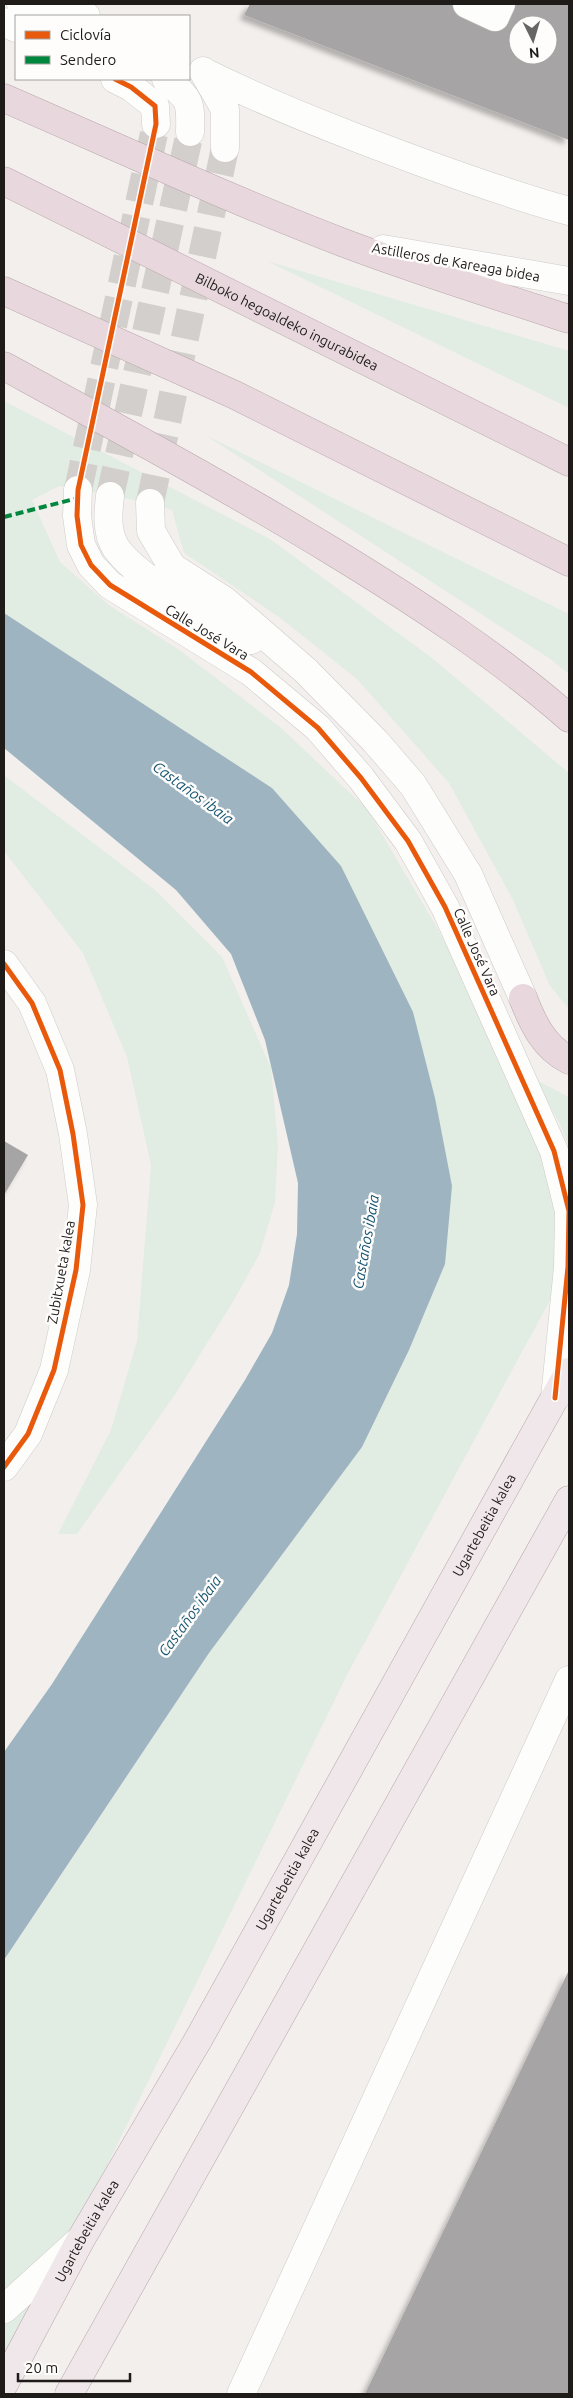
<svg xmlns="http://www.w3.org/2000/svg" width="573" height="2398" font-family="Ubuntu,sans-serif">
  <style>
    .green { fill: #e1ece3 }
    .water { fill: #9eb4c0 }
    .building { fill: #a7a4a5; fill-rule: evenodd; filter: url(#shadow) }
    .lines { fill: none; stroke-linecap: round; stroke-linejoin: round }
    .minor-tunnel { stroke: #d3cfcd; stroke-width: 28; stroke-dasharray: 28 14; stroke-linecap: butt }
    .minor-casing { stroke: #cecbc9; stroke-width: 29 }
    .major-casing { stroke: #b8a6ab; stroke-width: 29 }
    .highway-casing { stroke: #b8a6ab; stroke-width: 29 }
    .minor { stroke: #fdfdfc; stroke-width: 28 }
    .major { stroke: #f0e7ea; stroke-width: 28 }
    .highway { stroke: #e8d8de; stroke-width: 28 }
    .quiet { stroke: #00873e; stroke-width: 4; stroke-dasharray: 8 4; stroke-linecap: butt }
    .cycleway-casing { stroke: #fefdfc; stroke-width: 8 }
    .cycleway { stroke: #e8590c; stroke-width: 5 }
    .labels { text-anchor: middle; stroke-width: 5; stroke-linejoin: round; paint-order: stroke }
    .street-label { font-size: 14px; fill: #1e1b19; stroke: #fefdfc }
    .water-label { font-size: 15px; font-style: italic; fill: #175672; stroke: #fefdfc }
  </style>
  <defs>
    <filter id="shadow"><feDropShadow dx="-4.5" dy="4.5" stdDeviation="2.5" flood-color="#0004"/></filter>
  </defs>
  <rect width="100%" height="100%" fill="#f3efed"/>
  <path class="green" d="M267,261L569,351V408Z
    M4,401L270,539L432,658L569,773V1009L550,986L513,900L449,783L357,679L279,617L184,553L172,510L150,503L59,486L32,500L60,562L110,606L178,649L281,728L367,809L436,926L554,1151L568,1267L347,1675L4,2376V1961L209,1653L362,1447L272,788L4,613Z
    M207,436L569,614V674L549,658Z
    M5,776L155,890L222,957L271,1068L278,1145L275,1202L260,1253L234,1300L176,1393L77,1534H58L111,1430L137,1341L151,1165L127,1057L83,953L4,851Z
    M536,1080L569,1097V1148L560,1124Z"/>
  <path class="water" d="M4,613L272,788L341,866L413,1012L435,1098L452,1186L445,1264L409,1350L362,1447L209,1653L4,1960V1752L52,1684L245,1380L272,1333L289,1285L297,1234L298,1183L265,1040L231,954L176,890L4,748Z"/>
  <path class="building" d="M250,4H569V140L244,15ZM518,25H548V55H518Z
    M4,1141L28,1155L4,1195Z
    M569,1970V2394H365Z"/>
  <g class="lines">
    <path class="minor-tunnel" d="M78,490L156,124
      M110,496L190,132
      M150,503L225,148"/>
    <g class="minor-casing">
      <path id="minor" d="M21,4L46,16
        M57,4L86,16
        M467,4L495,17L501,4
        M4,22L16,28
        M203,71L225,109V148
        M204,72C254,97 305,118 357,138C427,165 497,191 569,211
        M115,79L131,87L155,106L156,124
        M166,79C190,100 191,100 190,132
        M383,249L569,281
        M78,490L77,516L81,545L91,565L110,585L251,672L318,728L361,778L408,841L445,907L554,1151L569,1211L568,1267L555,1398
        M110,496C108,513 106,532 116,548C140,582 214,619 251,640
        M150,503L151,531L172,567L225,601L305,670L375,741L413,785L468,874L523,998
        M4,964L32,1003L60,1070L73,1134L83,1205L76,1270L54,1370L28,1434L4,1467
        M4,2309L78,2242
        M241,2394L569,1680"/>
    </g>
    <g class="major-casing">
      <g id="major">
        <path id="s1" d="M4,2384L81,2239L198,2040L569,1372"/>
        <path d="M69,2394L569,1500"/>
      </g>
    </g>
    <g class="highway-casing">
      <g id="highway">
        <path d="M4,98C117,147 229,199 344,243C418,271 494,295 569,319"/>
        <path id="s2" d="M4,181L569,462"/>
        <path d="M4,291L235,395L569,562"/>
        <path d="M4,366C114,426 225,486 332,551C414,601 497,655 569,718"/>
        <path d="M523,998C533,1024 544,1047 569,1060"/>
      </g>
    </g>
    <use href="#minor" class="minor"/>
    <use href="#major" class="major"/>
    <use href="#highway" class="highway"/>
    <path class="quiet" d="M4,517L78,498"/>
    <g class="cycleway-casing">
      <path id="cycleway" d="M115,79L131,87L155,106L156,124L78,490L77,516L81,545L91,565L110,585L251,672L318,728L361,778L408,841L445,907L554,1151L569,1211L568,1267L555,1398
        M4,964L32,1003L60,1070L73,1134L83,1205L76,1270L54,1370L28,1434L4,1467"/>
    </g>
    <use href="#cycleway" class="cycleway"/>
  </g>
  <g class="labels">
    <g class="street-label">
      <text transform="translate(456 262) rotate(10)" y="5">Astilleros de Kareaga bidea</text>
      <text dy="5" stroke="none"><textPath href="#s2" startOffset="316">Bilboko hegoaldeko ingurabidea</textPath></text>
      <text transform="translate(207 632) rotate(31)" y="5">Calle José Vara</text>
      <text transform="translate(477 952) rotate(66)" y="5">Calle José Vara</text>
      <text transform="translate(61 1272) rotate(-80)" y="5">Zubitxueta kalea</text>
      <text dy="5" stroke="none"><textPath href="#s1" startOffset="984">Ugartebeitia kalea</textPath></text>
      <text dy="5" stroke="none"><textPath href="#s1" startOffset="579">Ugartebeitia kalea</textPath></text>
      <text dy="5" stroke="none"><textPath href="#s1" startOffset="174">Ugartebeitia kalea</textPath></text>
    </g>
    <g class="water-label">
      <text transform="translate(193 793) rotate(36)" y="5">Castaños ibaia</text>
      <text transform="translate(366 1242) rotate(-80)" y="5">Castaños ibaia</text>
      <text transform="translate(190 1616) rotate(-54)" y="5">Castaños ibaia</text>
    </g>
  </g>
  <rect width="573" height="2398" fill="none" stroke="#1e1b19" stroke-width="10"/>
  <rect x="15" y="15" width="175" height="65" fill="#fefdfc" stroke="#a4a3a1"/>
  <rect x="25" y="31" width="25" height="8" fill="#e8590c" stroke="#a4a3a1"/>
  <text x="60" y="40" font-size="15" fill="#1e1b19">Ciclovía</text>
  <rect x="25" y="56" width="25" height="8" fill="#00873e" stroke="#a4a3a1"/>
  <text x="60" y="65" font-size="15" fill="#1e1b19">Sendero</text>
  <g transform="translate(533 40) rotate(175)"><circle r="24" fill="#fefdfc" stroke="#a4a3a1"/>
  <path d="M0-4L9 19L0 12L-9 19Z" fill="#696563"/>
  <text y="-8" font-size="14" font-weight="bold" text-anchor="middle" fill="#1e1b19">N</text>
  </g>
  <path d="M18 2373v8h112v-8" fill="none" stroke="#1e1b19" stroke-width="2.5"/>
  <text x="25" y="2373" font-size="15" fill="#1e1b19" stroke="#fefdfc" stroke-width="4" paint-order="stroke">20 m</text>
</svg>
